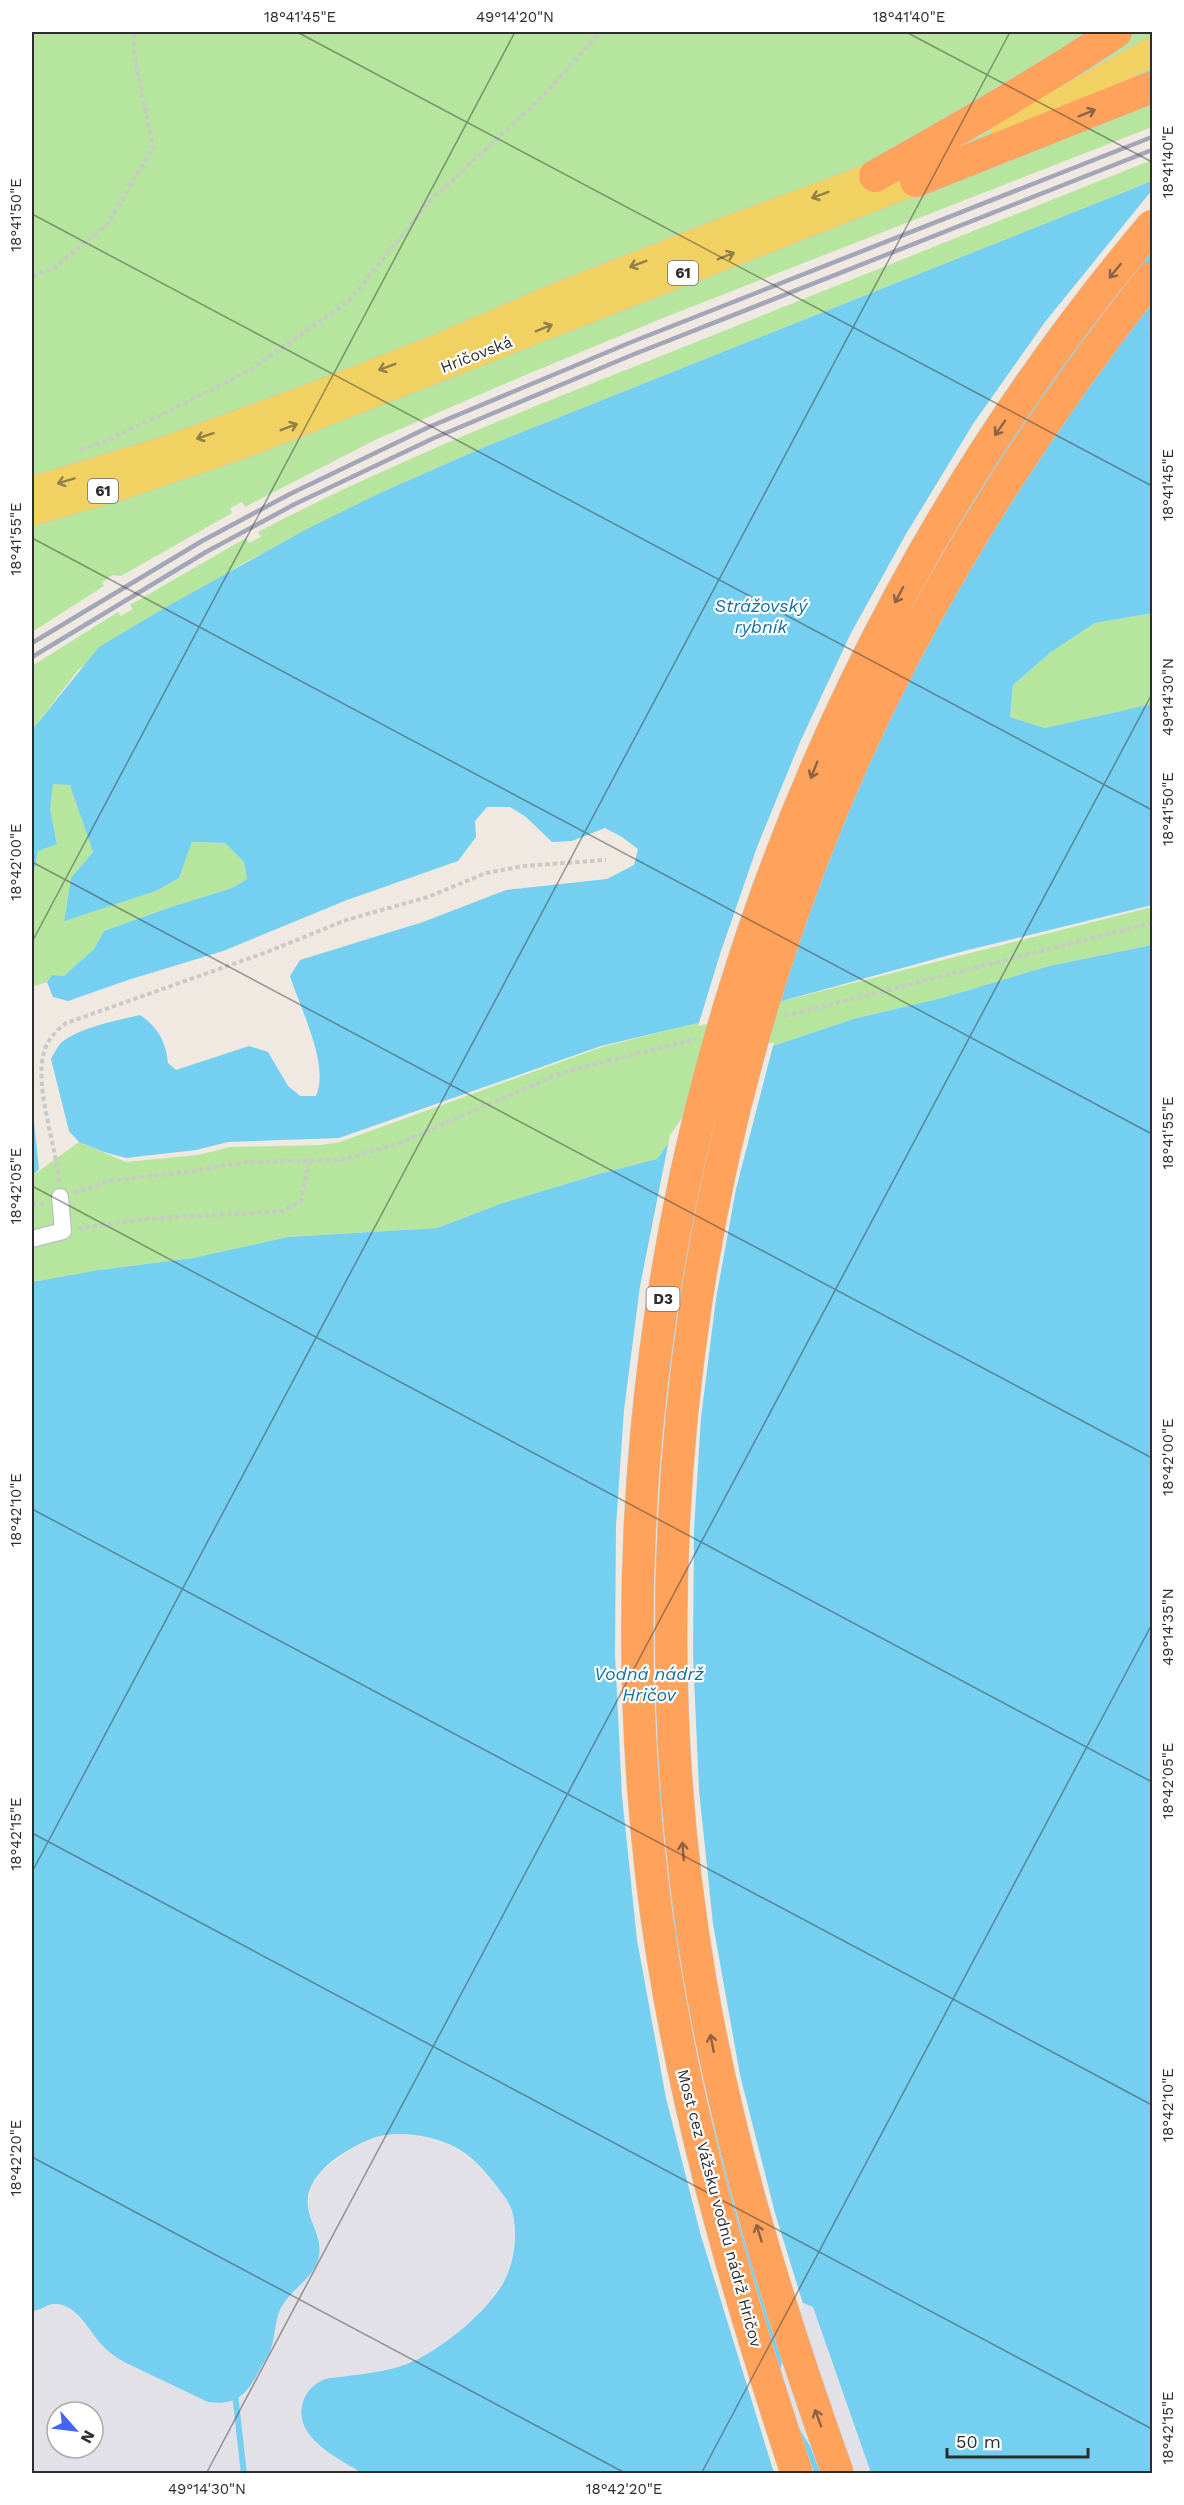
<svg xmlns="http://www.w3.org/2000/svg" width="1184" height="2505" font-family="'Work Sans',sans-serif">
  <style>
    .industrial { fill: #e3e1e8; fill-rule: evenodd }
    .green { fill: #b6e59e }
    .water { fill: #75cff0 }
    .pier { fill: #efe9e1; fill-rule: evenodd }
    .lines { fill: none; stroke-linecap: round; stroke-linejoin: round }
    .stream { stroke: #75cff0; stroke-width: 6 }
    .minor-casing { stroke: #b4b7c1; stroke-width: 18 }
    .primary-casing { stroke: #c9c9c9; stroke-width: 28 }
    .motorway-casing { stroke: #c9c9c9; stroke-width: 33 }
    .path { stroke: #c9c9c9; stroke-width: 4; stroke-dasharray: 4.5 3; stroke-linecap: butt }
    .minor { stroke: #fff; stroke-width: 16 }
    .primary { stroke: #f2d163; stroke-width: 27 }
    .motorway { stroke: #ffa35c; stroke-width: 32 }
    .rail { stroke: #a3a6b8; stroke-width: 4.5 }
    .motorway-bridge-casing { stroke: #c9c9c9; stroke-width: 33; stroke-linecap: butt }
    .motorway-bridge { stroke: #ffa35c; stroke-width: 32 }
    .oneway { stroke: #8c6343 }
    .oneway2 { stroke: #908048 }
    .ticks { fill: none; stroke: #2e2e2e; stroke-width: 1.5; stroke-opacity: 0.45 }
    .labels { text-anchor: middle; stroke-width: 4.5; stroke-linejoin: round; paint-order: stroke }
    .shield { fill: #fff; stroke: #6d6d6d; stroke-width: 1.5 }
    .shield-label { font-size: 15px; font-weight: bold; fill: #2e2e2e }
    .street-label { font-size: 16px; fill: #2e2e2e; stroke: #fff }
    .water-label { font-size: 18px; font-style: italic; fill: #0d6fa3; stroke: #fff }
    .neatline { fill: none; stroke: #2e2e2e; stroke-width: 2 }
    .ticks-label { font-size: 15px; text-anchor: middle; fill: #2e2e2e }
  </style>
  <rect width="100%" height="100%" fill="#efe9e1"/>
  <path class="industrial" d="M402,2134L428,2138L455,2147L477,2164L506,2197L513,2212L515,2234L513,2253L508,2274L490,2301L459,2333L429,2354L401,2366L379,2371L320,2446L362,2473L32,2474V2311H37L52,2304L64,2305L77,2315L100,2342L124,2362L208,2402L236,2400L245,2395L253,2381L271,2349L276,2319L282,2305L295,2291L320,2244L308,2209L311,2186L318,2174L355,2146L378,2136ZM57,2412H93V2448H57Z
    M803,2303L813,2307L871,2473H820L811,2448L777,2392L787,2330Z"/>
  <path class="green" d="M32,32H1152V127L668,316L523,376L375,440L245,507L242,502L230,508L232,513L121,576L113,575L102,582L104,586L32,632Z
    M1152,160V181L482,448L382,492L242,564L79,669L32,730V666L118,612L121,616L133,609L130,605L246,538L249,543L261,537L258,532C398,459 545,402 691,344C845,282 999,221 1152,160Z
    M1152,613V704L1045,728L1010,717L1013,685L1051,652L1095,623Z
    M52,784H70L93,852L71,878L64,920L156,891L179,878L192,842L225,843L244,862L247,879L232,888L168,908L104,931L94,949L64,976L52,975L47,982L35,986L32,980V881L38,851L57,843L50,808Z
    M1152,907V945L1049,966L942,998L853,1019L770,1047L692,1109L657,1159L599,1174L500,1204L437,1228L288,1237L193,1258L99,1270L32,1282V1176L79,1142L126,1162L198,1155L230,1147L321,1145L340,1142L602,1047Z"/>
  <path class="water" d="M1152,181V613L1095,623L1051,652L1013,685L1010,717L1045,728L1152,704V905L964,951L727,1016L601,1046L339,1138L228,1142L196,1150L126,1158L104,1152L79,1142L69,1131L51,1059C54,1054 57,1047 61,1043C78,1028 118,1020 140,1015C158,1027 166,1042 168,1063L176,1070L249,1046L268,1052L288,1086L300,1096H316C330,1065 300,1008 290,976L300,960L423,922L506,890L607,879L634,865L638,849L622,837L605,828L572,841L552,842L526,817L510,807H487L475,821L476,837L458,861L347,900L223,951L128,980L68,1001L53,997L47,982L52,975L64,976L94,949L104,931L168,908L232,888L247,879L244,862L225,843L192,842L179,878L156,891L64,921L71,878L93,852L70,785L53,784L50,808L57,844L38,851L32,881V730L99,647L168,606L307,529L382,492L482,448Z
    M1152,945V2473H871L813,2307L803,2303L787,2330L777,2392L811,2448L820,2473H362C338,2458 292,2437 303,2402C307,2390 314,2384 325,2379C350,2375 377,2374 401,2366C436,2356 495,2307 508,2273C515,2255 517,2233 513,2215C511,2203 502,2193 495,2184C484,2170 471,2155 455,2147C434,2136 399,2130 376,2137C348,2147 303,2173 308,2207C311,2227 324,2239 318,2260C312,2279 292,2289 282,2306C275,2318 276,2332 272,2345C270,2354 264,2362 260,2369C247,2394 238,2406 208,2402L124,2362C115,2357 109,2352 102,2345C89,2331 76,2302 53,2304C45,2305 40,2311 32,2311V1282L99,1270L193,1258L288,1237L437,1228L500,1204L599,1174L657,1159L692,1109L770,1047L853,1019L942,998L1049,966Z
    M32,1104L39,1169L32,1176Z"/>
  <path class="pier" d="M1152,190V248L1076,345L1006,445L939,554L887,650L835,759L728,1019L698,1026L720,954L757,847L800,742L851,633L906,534L973,424L1045,322Z
    M774,1042L736,1189L716,1299L701,1418L694,1529L693,1654L699,1790L713,1924L740,2075L775,2213L804,2307L798,2311L790,2331L784,2368L739,2223L704,2089L737,2224L782,2376L780,2391L795,2417L814,2473H774L701,2236L666,2098L637,1940L622,1796L615,1655L616,1526L624,1410L640,1286L670,1135L689,1108L699,1180L678,1292L663,1414L660,1468L664,1414L680,1292L700,1181L731,1056ZM655,1687L661,1794L676,1931L702,2076L675,1931L660,1794Z"/>
  <g class="lines">
    <path class="stream" d="M235,2394L244,2474"/>
    <g class="minor-casing">
      <path id="minor" d="M32,1239L63,1231L60,1197"/>
    </g>
    <g class="primary-casing">
      <path id="primary" d="M1004,134L1152,51
        M32,490L162,451L303,400L442,346L555,297L737,226L895,168
        M32,512L119,487L243,445L916,181L933,172"/>
    </g>
    <g class="motorway-casing">
      <path id="motorway" d="M875,176C957,130 1038,84 1116,32
        M916,181L1152,87"/>
    </g>
    <path class="path" d="M32,276L55,267L107,225L153,147L134,53V32
      M81,450L105,441L167,412L250,370L349,301L429,202L545,94L600,32
      M785,1016L1152,923
      M59,1182C56,1144 34,1087 44,1052C47,1040 56,1031 66,1023L267,952L346,920L428,897L486,873L524,866L606,860
      M74,1193L109,1181L193,1171L246,1162L341,1160L400,1143L563,1072L696,1039
      M32,1203L45,1205
      M78,1229L143,1219L283,1211L301,1201L309,1162"/>
    <use href="#minor" class="minor"/>
    <use href="#primary" class="primary"/>
    <use href="#motorway" class="motorway"/>
    <path class="rail" d="M32,643L202,541L290,494L429,427L629,343L1152,137
      M32,657L206,552L295,504L434,438L632,355L1152,150"/>
    <g class="motorway-bridge-casing">
      <path id="motorway-bridge" d="M797,2474C733,2280 676,2083 652,1880C582,1284 766,683 1152,226
        M838,2474C780,2312 729,2148 700,1978C625,1541 697,1052 903,658C974,523 1057,397 1152,277"/>
    </g>
    <use href="#motorway-bridge" class="motorway-bridge"/>
  </g>
  <defs><path id="oneway-shaft" d="M-6 0H5M1.5-3L5.5 0L1.5 3" fill="none" stroke-width="1.6" stroke-linecap="round" stroke-linejoin="round" transform="scale(1.5)"/></defs>
  <g class="oneway">
    <use href="#oneway-shaft" transform="translate(1087 113) rotate(-22)"/>
    <use href="#oneway-shaft" transform="translate(1115 271) rotate(129)"/>
    <use href="#oneway-shaft" transform="translate(1000 428) rotate(125)"/>
    <use href="#oneway-shaft" transform="translate(899 595) rotate(118)"/>
    <use href="#oneway-shaft" transform="translate(814 770) rotate(112)"/>
    <use href="#oneway-shaft" transform="translate(683 1851) rotate(-95)"/>
    <use href="#oneway-shaft" transform="translate(712 2043) rotate(-101)"/>
    <use href="#oneway-shaft" transform="translate(759 2233) rotate(-107)"/>
    <use href="#oneway-shaft" transform="translate(818 2418) rotate(-110)"/>
  </g>
  <g class="oneway2">
    <use href="#oneway-shaft" transform="translate(820 195) rotate(160)"/>
    <use href="#oneway-shaft" transform="translate(726 256) rotate(-22)"/>
    <use href="#oneway-shaft" transform="translate(638 264) rotate(159)"/>
    <use href="#oneway-shaft" transform="translate(544 328) rotate(-22)"/>
    <use href="#oneway-shaft" transform="translate(387 367) rotate(159)"/>
    <use href="#oneway-shaft" transform="translate(289 427) rotate(-21)"/>
    <use href="#oneway-shaft" transform="translate(205 436) rotate(161)"/>
    <use href="#oneway-shaft" transform="translate(66 481) rotate(163)"/>
  </g>
  <path class="ticks" d="M297,32L1152,486M906,32L1152,162M32,214L1152,810M32,538L1152,1134M32,862L1152,1458M32,942L515,32M32,1186L1152,1782M32,1509L1152,2105M32,1833L1152,2429M32,1872L1010,32M32,2157L627,2474M206,2474L1152,694M701,2474L1152,1624"/>
  <g class="labels">
    <g class="shield">
      <rect x="668" y="261" width="30" height="24" rx="4.5"/>
      <rect x="88" y="479" width="30" height="24" rx="4.5"/>
      <rect x="646.5" y="1287" width="33" height="24" rx="4.5"/>
    </g>
    <g class="shield-label">
      <text x="683" y="278">61</text>
      <text x="103" y="496">61</text>
      <text x="663" y="1304">D3</text>
    </g>
    <g class="street-label">
      <text transform="translate(476 354) rotate(-21)" y="6">Hričovská</text>
      <text transform="translate(720 2208) rotate(75)" y="6">Most cez Vážsku vodnú nádrž Hričov</text>
    </g>
    <g class="water-label">
      <text x="761" y="612">Strážovský<tspan x="761" dy="21">rybník</tspan></text>
      <text x="649" y="1680">Vodná nádrž<tspan x="649" dy="21">Hričov</tspan></text>
    </g>
  </g>
  <rect width="1184" height="2505" fill="none" stroke="#ffffff" stroke-width="66"/>
  <g transform="translate(75 2430) rotate(118)"><circle r="28" fill="#ffffff" stroke="#ababab" stroke-width="1.5"/>
  <path d="M0-4.5L10 22L0 15L-10 22Z" fill="#4264fb"/>
  <text y="-9" font-size="16" font-weight="bold" text-anchor="middle" fill="#2e2e2e">N</text>
  </g>
  <path d="M947 2448v9h141v-9" fill="none" stroke="#2e2e2e" stroke-width="3"/>
  <text x="956" y="2448" font-size="18" fill="#2e2e2e" stroke="#ffffff" stroke-width="4.5" paint-order="stroke">50 m</text>
  <rect x="33" y="33" width="1118" height="2439" class="neatline"/>
  <g class="ticks-label">
    <text x="300" y="22">18°41'45"E</text>
    <text x="515" y="22">49°14'20"N</text>
    <text x="909" y="22">18°41'40"E</text>
    <text transform="translate(1168 162) rotate(-90)" y="5">18°41'40"E</text>
    <text transform="translate(16 215) rotate(-90)" y="5">18°41'50"E</text>
    <text transform="translate(1168 485) rotate(-90)" y="5">18°41'45"E</text>
    <text transform="translate(16 539) rotate(-90)" y="5">18°41'55"E</text>
    <text transform="translate(1168 697) rotate(-90)" y="5">49°14'30"N</text>
    <text transform="translate(1168 809) rotate(-90)" y="5">18°41'50"E</text>
    <text transform="translate(16 862) rotate(-90)" y="5">18°42'00"E</text>
    <text transform="translate(1168 1133) rotate(-90)" y="5">18°41'55"E</text>
    <text transform="translate(16 1186) rotate(-90)" y="5">18°42'05"E</text>
    <text transform="translate(1168 1457) rotate(-90)" y="5">18°42'00"E</text>
    <text transform="translate(16 1510) rotate(-90)" y="5">18°42'10"E</text>
    <text transform="translate(1168 1627) rotate(-90)" y="5">49°14'35"N</text>
    <text transform="translate(1168 1781) rotate(-90)" y="5">18°42'05"E</text>
    <text transform="translate(16 1834) rotate(-90)" y="5">18°42'15"E</text>
    <text transform="translate(1168 2105) rotate(-90)" y="5">18°42'10"E</text>
    <text transform="translate(16 2158) rotate(-90)" y="5">18°42'20"E</text>
    <text transform="translate(1168 2428) rotate(-90)" y="5">18°42'15"E</text>
    <text x="207" y="2494">49°14'30"N</text>
    <text x="624" y="2494">18°42'20"E</text>
  </g>
</svg>
